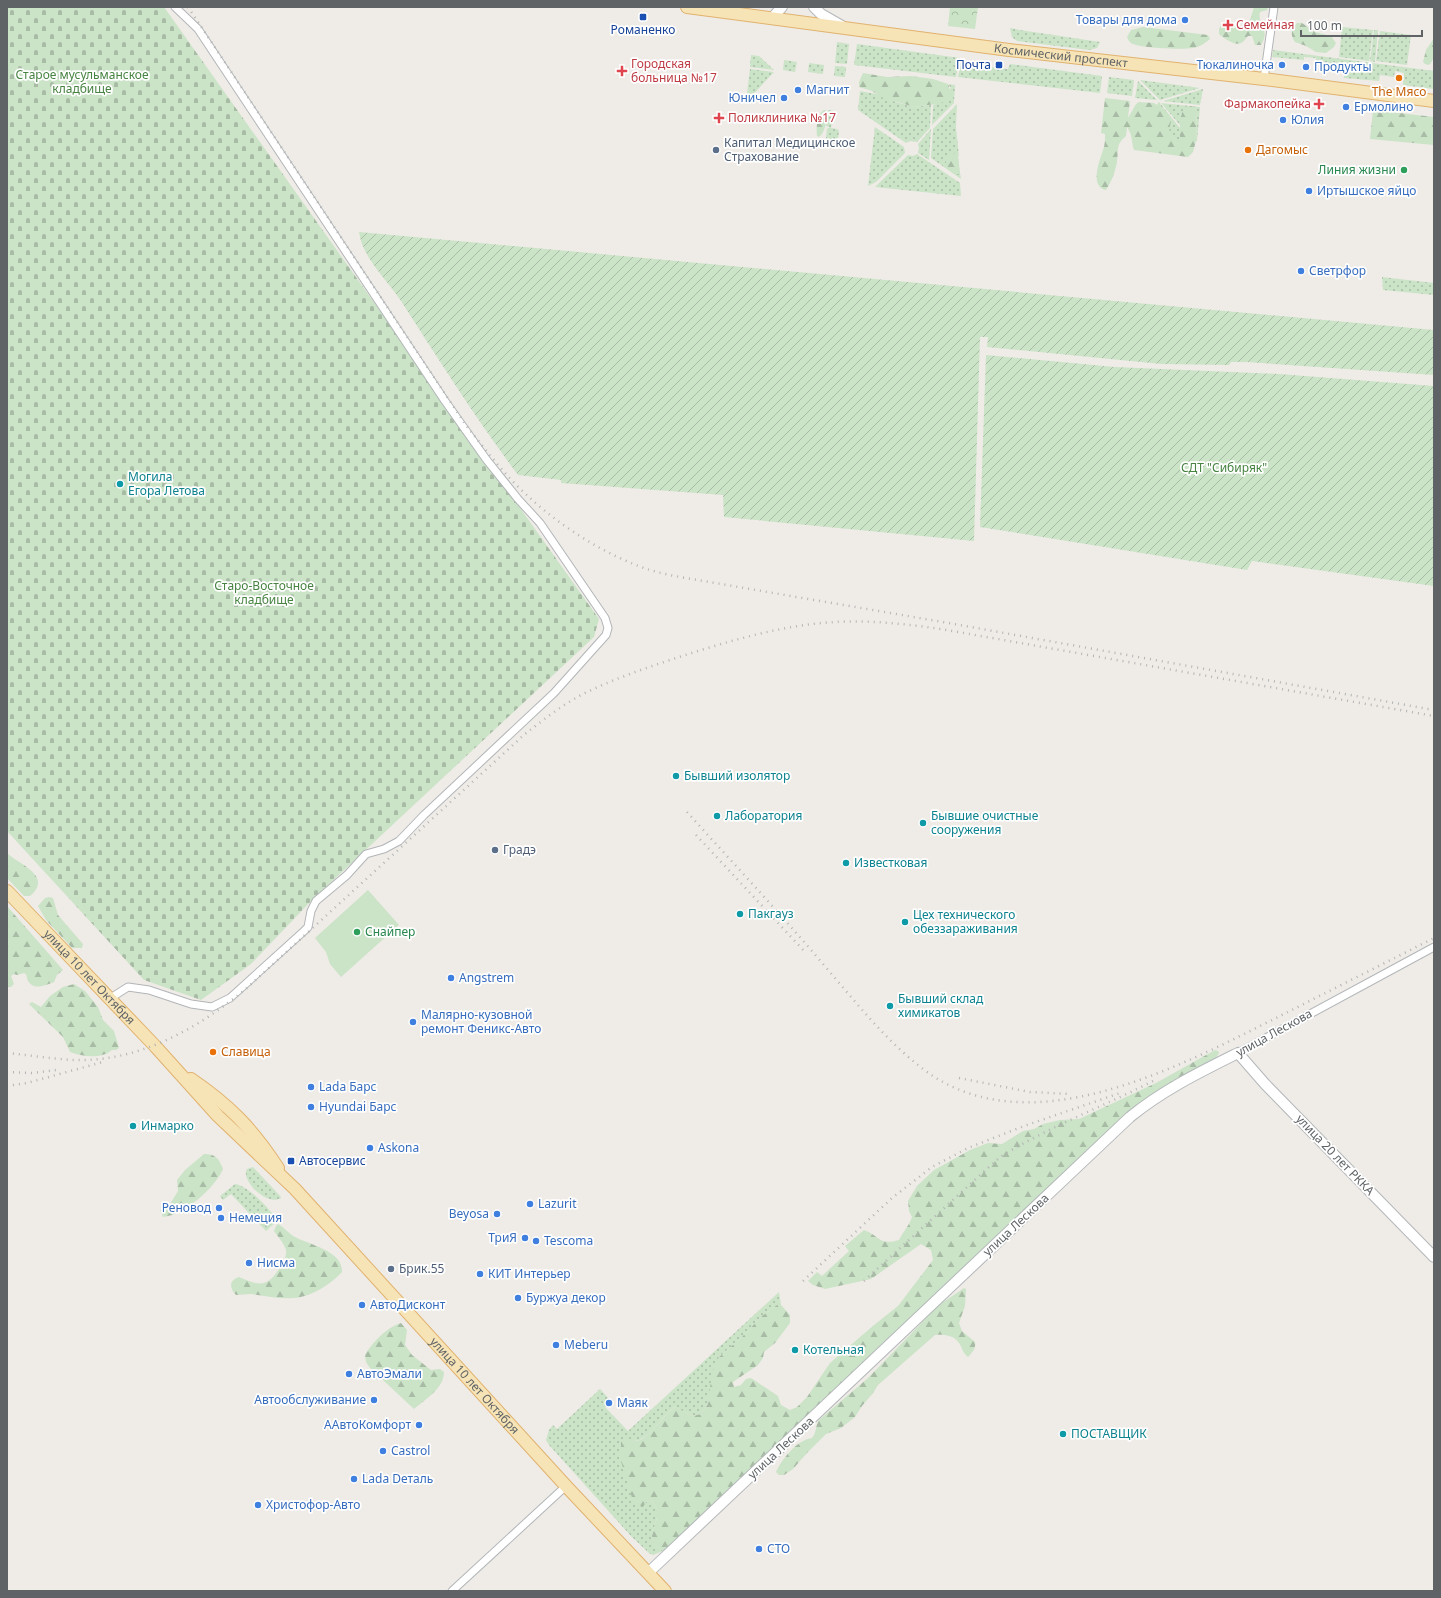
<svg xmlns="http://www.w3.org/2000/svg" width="1441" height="1598" font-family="'Noto Sans',sans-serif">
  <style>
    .grass { fill: url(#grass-dots) }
    .forest { fill: url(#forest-firs) }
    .cemetery { fill: url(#cemetery-stones) }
    .park { fill: url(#park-crowns) }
    .garden { fill: url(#garden-furrows) }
    .pitch { fill: #cbe3c7 }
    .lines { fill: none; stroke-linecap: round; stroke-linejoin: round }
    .street-casing { stroke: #b2b5b8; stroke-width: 9 }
    .secondary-casing { stroke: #b4b7ba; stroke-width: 12 }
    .primary-casing { stroke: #e1b26e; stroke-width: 14 }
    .street { stroke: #fff; stroke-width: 7 }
    .secondary { stroke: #fff; stroke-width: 10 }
    .primary { stroke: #f6e3b6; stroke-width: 12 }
    .rail { stroke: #b3b4b4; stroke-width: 2.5; stroke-dasharray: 1 5; stroke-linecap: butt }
    .transit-dot { fill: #1a4fb4; stroke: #fff; stroke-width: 1.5 }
    .shop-dot { fill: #3f7fe0; stroke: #fff; stroke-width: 1.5 }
    .health-dot { fill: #e0444e; stroke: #fff; stroke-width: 1.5 }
    .food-dot { fill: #e8710a; stroke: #fff; stroke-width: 1.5 }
    .service-dot { fill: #5c6f8a; stroke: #fff; stroke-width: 1.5 }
    .leisure-dot { fill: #2e9e5b; stroke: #fff; stroke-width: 1.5 }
    .culture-dot { fill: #0f9aa8; stroke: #fff; stroke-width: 1.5 }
    .labels { text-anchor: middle; stroke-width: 3.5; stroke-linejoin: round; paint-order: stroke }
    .shop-label { font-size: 12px; fill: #366cbe; stroke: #fff; text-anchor: start }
    .health-label { font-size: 12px; fill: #be3a42; stroke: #fff; text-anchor: start }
    .transit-label { font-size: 12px; fill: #164399; stroke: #fff }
    .street-label { font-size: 12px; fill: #5f6366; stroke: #fff }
    .park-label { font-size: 12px; fill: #468341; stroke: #fff }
    .food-label { font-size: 12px; fill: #c56008; stroke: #fff; text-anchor: start }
    .service-label { font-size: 12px; fill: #4e5e75; stroke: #fff; text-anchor: start }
    .leisure-label { font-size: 12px; fill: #27864d; stroke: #fff; text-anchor: end }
    .culture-label { font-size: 12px; fill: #0d838f; stroke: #fff; text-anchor: start }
  </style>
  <defs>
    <pattern id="grass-dots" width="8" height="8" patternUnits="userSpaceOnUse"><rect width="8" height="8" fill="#cbe3c7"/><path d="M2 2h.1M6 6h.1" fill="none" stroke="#a8bca5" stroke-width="1.8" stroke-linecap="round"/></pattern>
    <pattern id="forest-firs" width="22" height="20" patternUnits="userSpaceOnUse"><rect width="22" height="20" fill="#cbe3c7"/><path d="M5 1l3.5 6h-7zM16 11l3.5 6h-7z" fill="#a8bca5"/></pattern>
    <pattern id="cemetery-stones" width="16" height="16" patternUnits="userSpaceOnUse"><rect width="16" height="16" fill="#cbe3c7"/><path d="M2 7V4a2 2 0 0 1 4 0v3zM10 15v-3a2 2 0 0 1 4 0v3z" fill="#a8bca5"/></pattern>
    <pattern id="park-crowns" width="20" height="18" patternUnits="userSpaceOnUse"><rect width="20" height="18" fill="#cbe3c7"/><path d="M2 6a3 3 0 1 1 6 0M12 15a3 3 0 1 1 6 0" fill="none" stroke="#a8bca5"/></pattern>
    <pattern id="garden-furrows" width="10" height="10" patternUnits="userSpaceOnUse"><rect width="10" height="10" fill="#cbe3c7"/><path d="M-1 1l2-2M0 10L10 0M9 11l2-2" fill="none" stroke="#a8bca5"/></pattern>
  </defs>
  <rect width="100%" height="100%" fill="#efece7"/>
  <path class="grass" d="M1342,27L1373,30L1369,61L1339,57Z
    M1010,28L1020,30L1100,42L1097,48L1089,50L1017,41L1012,37Z
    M1374,30H1378L1375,62L1370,61Z
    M1380,31L1411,35L1407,65L1376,61Z
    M837,42L849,44L847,64L835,63Z
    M857,44L960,58L956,77L854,65Z
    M1273,50L1434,71V89L1403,85L1404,73L1395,71L1394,77L1380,75L1379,81L1344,78L1345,66L1316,63V58L1304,57V60L1272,57Z
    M751,55L759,56L774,70L750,67Z
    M784,60L797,62L795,72L783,70Z
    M809,63L824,65L823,74L808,72Z
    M961,64L1008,69L1010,64L1102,76L1100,93L958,77Z
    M835,66L846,67L845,77L834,76Z
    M750,69L774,72L746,102Z
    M1109,77L1134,80L1132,96L1107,93Z
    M1140,80L1200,88L1160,100Z
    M1138,81L1157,100L1135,98Z
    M948,84L955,85L954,103L932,125L933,105L936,104L951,88Z
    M1203,89L1200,105L1163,101Z
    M860,91L876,94L896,102L914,107L931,105L930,128L917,142L910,141L906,143L858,110Z
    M1159,102L1180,128V140H1176L1168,132L1160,108L1157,105Z
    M1161,103L1200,107L1197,141H1196L1197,109L1180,120V125Z
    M957,104L956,127L959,157L957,154L961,179L931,158L933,129Z
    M828,110L834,111L831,128L837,129L839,131L838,139L834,143L828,142L826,138L827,129L830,127L826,126Z
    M875,127L904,147L905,153L876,182L868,186Z
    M931,129L929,160L918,153L919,149L918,144Z
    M917,154L960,183L961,196L875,187L908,155L913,156Z
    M1382,277L1434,283V295L1383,290Z
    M253,1167L281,1197V1198C266,1207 240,1179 247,1169Z
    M235,1184C249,1186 267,1207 276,1218L277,1221L266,1231L231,1194L223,1200L220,1196Z
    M779,1292L781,1305H777L762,1316L742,1337L719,1357L708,1404L701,1414L693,1416L674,1407C662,1416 649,1441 633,1441L629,1482L633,1501L646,1502L651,1500L657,1509V1517L652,1536L654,1544L663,1551L653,1555L649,1553L631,1536L549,1445L546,1440L549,1430L553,1425L557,1429L600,1389L611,1401L605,1407L628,1431Z"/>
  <path class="forest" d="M1254,7H1268L1267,10L1260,12C1257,26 1271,28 1261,45H1255L1252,36H1248C1246,38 1244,42 1241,43C1234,46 1224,38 1219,34V29L1221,25L1246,27L1250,20Z
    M1297,23H1302L1315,32L1331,36L1336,43L1334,47L1326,53L1316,52L1306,46L1295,42C1290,35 1291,29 1297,23Z
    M1143,27L1208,35L1210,39C1205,43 1200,47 1193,48C1183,50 1142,48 1133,44C1130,43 1128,40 1127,37L1131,30Z
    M1434,38C1434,47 1436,59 1429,65L1425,64L1423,62L1426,50Z
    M863,73L887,77L911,76L933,79L948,84L952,96L947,101L936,104L914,107L881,97L872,91L859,87V82Z
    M1105,98L1130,101L1128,118L1136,104L1139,102L1154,103L1160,107L1171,120L1169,132L1176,140H1180V120L1184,107L1191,106L1197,109L1196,141L1193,152L1188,157L1134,150C1131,141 1133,136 1127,127L1126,136C1115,145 1119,150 1117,162C1115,172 1112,181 1106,190C1088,187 1101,157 1104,147C1105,143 1105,138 1105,134L1101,133Z
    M824,110H826C827,119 826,131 819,137L817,136C816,128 817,114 824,110Z
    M1373,110L1434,117V145L1370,139Z
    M953,153L957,154C959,157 960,171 959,174H954L946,165V156L949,154Z
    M7,853C18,864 54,876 30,896H24L7,878Z
    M49,897L53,898L58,915L83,944L82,948H72L46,920L38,906L45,898Z
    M7,906L63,970L57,975L54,982C46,985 34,991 28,981C26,977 28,975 24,973L17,975L14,974L11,976L14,984L11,987H7Z
    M74,984L85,991L98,1007L103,1020L114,1031L119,1048L116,1050H112C102,1059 83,1057 70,1052L63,1037L29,1004L32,1002L41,1007L50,996L63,987Z
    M1215,1050L1218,1051L1219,1053L1216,1058L1155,1094L668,1549L663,1551L654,1544L652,1536L657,1517V1509L651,1500L646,1502L643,1507L638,1505L633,1501L621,1461V1442L627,1437C630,1439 632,1441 636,1441C648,1440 664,1415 674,1407L693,1416L701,1414L708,1404L712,1373L719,1357L742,1337L762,1316L777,1305H781L790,1315V1323L775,1343L764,1352L763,1358L758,1365L733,1382L734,1387L741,1385L746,1379L751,1378L778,1396L781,1405L790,1410L797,1407L807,1397L830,1363L874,1325L898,1306L933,1260L931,1250L921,1244L871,1279L825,1289L813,1285L808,1281L817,1272L822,1276L849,1251L845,1246L864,1230C880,1236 879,1246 899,1240C903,1232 909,1226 912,1217L909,1211L908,1201L917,1186L934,1170L970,1150L988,1143L1002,1144L1023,1131L1034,1129L1043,1124L1060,1120L1079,1119L1156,1083Z
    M204,1154C215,1154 219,1158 223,1169C215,1188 184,1215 163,1217L160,1210L170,1204L178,1191L177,1180L185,1170Z
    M278,1224C285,1228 289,1234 295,1237C310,1245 343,1251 342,1272C331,1284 311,1297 294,1298C280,1299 265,1296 251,1294C246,1294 241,1295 236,1295C229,1288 229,1280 239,1277C259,1286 268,1288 280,1267C283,1262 287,1256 286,1250C284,1243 278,1237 274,1231L276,1226Z
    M964,1288L966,1289L965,1306L959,1323L962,1331L975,1342C976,1348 973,1352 968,1357C962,1352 963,1349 959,1343C954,1335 943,1334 935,1335L878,1385L873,1393L862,1406L855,1417L841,1428L826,1434L807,1453L793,1469L784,1475H779L776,1472C782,1459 798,1439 812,1438C817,1432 815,1426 819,1420L868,1378L939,1305Z
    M401,1323L407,1330L405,1345L412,1355L431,1370L440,1369L444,1372C444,1388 426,1399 414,1409L370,1368L366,1362L365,1355C372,1343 387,1327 401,1323Z"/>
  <path class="cemetery" d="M7,7H164L599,619L594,637L313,899L251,964L201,1000L144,980L7,831Z"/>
  <path class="park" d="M950,7H978L975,29L948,26Z"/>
  <path class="garden" d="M359,232L1434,330V375L1246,362H1231L1229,365L1161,364L987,347L988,337H980L974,541L724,517L723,495L561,483V480L518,475C476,419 439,360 401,301C387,280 362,257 359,232Z
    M986,355L1115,367L1279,374L1434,386V586L1252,561L1247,570L980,527Z"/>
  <path class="pitch" d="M368,890L399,925L341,977L330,964L326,952L315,938Z"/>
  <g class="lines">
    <g class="street-casing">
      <path id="street" d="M1264,79L1274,7
        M109,999L128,987L149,990L191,1004L212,1007L230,998L304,931L308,927L311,911L316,901L347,875L366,854L384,849L399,841L424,815L554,693L606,635L608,628L605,618L540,523L518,499L486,459L445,401L198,29L175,7
        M1238,1053L1434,947
        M452,1591L566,1486"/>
    </g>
    <g class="secondary-casing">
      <path id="secondary" d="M814,7L821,14L842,26
        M772,18L782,7
        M648,1573L1130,1117C1163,1090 1200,1072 1238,1053L1265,1084L1434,1257"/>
    </g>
    <g class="primary-casing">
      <g id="primary">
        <path id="s1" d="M687,7L1009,50L1264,79L1434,101"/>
        <path id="s2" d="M7,891L155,1046L218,1116L295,1189L566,1486L665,1591"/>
        <path d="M191,1079C229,1105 252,1128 278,1168"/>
      </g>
    </g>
    <use href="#street" class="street"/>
    <use href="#secondary" class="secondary"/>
    <use href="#primary" class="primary"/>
    <path class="rail" d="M188,7L465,424C485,449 505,476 529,497C561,527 609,557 650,570C660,573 670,575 680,577L943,622L1434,710
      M687,812C732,862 779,912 823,964C855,1001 884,1039 923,1069C1028,1149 1180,1066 1280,1016C1331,990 1383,964 1434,938
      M696,835L806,953
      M7,1053C29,1055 52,1059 74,1060C140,1062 199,1028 248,987L525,734C543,720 562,705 583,694C613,679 646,668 679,657C729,641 782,625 835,622C871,620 906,624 941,629L1434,716
      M7,1072L33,1073L56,1070
      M959,1078L1030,1092L1071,1094
      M7,1086L27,1083L103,1062
      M803,1281L892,1198L932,1167L968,1148L1024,1126L1123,1092
      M864,1281L1000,1157C1050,1126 1105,1106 1157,1079"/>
  </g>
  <g class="transit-dot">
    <rect x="639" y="13" width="8" height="8" rx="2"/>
    <rect x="995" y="61" width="8" height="8" rx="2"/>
    <rect x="287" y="1157" width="8" height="8" rx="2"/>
  </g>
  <g class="shop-dot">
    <circle cx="1185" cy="20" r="4"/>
    <circle cx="1282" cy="65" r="4"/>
    <circle cx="1306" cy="67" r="4"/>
    <circle cx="798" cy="90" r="4"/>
    <circle cx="784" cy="98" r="4"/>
    <circle cx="1346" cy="107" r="4"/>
    <circle cx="1283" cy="120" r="4"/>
    <circle cx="1309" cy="191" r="4"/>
    <circle cx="1301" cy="271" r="4"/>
    <circle cx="451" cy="978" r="4"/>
    <circle cx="413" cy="1022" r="4"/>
    <circle cx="311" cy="1087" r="4"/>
    <circle cx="311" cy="1107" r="4"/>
    <circle cx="370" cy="1148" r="4"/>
    <circle cx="530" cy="1204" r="4"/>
    <circle cx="219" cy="1208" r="4"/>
    <circle cx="497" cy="1214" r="4"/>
    <circle cx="221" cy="1218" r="4"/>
    <circle cx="525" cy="1238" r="4"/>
    <circle cx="536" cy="1241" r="4"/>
    <circle cx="249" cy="1263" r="4"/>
    <circle cx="480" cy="1274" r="4"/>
    <circle cx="518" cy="1298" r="4"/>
    <circle cx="362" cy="1305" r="4"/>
    <circle cx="556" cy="1345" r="4"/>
    <circle cx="349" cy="1374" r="4"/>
    <circle cx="374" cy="1400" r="4"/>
    <circle cx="609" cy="1403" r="4"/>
    <circle cx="419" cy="1425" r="4"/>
    <circle cx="383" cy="1451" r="4"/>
    <circle cx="354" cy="1479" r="4"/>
    <circle cx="258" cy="1505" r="4"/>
    <circle cx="759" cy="1549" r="4"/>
  </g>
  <g class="health-dot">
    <path d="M1226 19h4v4h4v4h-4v4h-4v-4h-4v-4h4z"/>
    <path d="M620 65h4v4h4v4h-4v4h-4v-4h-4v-4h4z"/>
    <path d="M1317 98h4v4h4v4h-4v4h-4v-4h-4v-4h4z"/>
    <path d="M717 112h4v4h4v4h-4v4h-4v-4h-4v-4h4z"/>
  </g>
  <g class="food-dot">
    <circle cx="1399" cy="78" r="4"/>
    <circle cx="1248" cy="150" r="4"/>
    <circle cx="213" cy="1052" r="4"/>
  </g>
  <g class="service-dot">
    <circle cx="716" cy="150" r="4"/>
    <circle cx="495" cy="850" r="4"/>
    <circle cx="391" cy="1269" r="4"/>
  </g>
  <g class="leisure-dot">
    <circle cx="1404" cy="170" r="4"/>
    <circle cx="357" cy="932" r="4"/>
  </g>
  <g class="culture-dot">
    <circle cx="120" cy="484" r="4"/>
    <circle cx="676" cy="776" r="4"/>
    <circle cx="717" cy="816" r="4"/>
    <circle cx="923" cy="823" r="4"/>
    <circle cx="846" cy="863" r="4"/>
    <circle cx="740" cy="914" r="4"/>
    <circle cx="905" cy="922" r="4"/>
    <circle cx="890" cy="1006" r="4"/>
    <circle cx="133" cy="1126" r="4"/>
    <circle cx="795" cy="1350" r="4"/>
    <circle cx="1063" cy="1434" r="4"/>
  </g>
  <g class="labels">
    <g class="shop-label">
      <text x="1177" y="24" text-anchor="end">Товары для дома</text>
      <text x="1274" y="69" text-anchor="end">Тюкалиночка</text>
      <text x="1314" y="71">Продукты</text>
      <text x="806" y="94">Магнит</text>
      <text x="776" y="102" text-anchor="end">Юничел</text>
      <text x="1354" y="111">Ермолино</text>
      <text x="1291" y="124">Юлия</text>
      <text x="1317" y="195">Иртышское яйцо</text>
      <text x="1309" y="275">Светрфор</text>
      <text x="459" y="982">Angstrem</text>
      <text x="421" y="1019">Малярно-кузовной<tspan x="421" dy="14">ремонт Феникс-Авто</tspan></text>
      <text x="319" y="1091">Lada Барс</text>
      <text x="319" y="1111">Hyundai Барс</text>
      <text x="378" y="1152">Askona</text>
      <text x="538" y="1208">Lazurit</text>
      <text x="211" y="1212" text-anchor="end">Реновод</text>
      <text x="489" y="1218" text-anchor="end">Beyosa</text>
      <text x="229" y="1222">Немеция</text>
      <text x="517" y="1242" text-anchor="end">ТриЯ</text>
      <text x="544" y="1245">Tescoma</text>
      <text x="257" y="1267">Нисма</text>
      <text x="488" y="1278">КИТ Интерьер</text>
      <text x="526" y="1302">Буржуа декор</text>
      <text x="370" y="1309">АвтоДисконт</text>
      <text x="564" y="1349">Meberu</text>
      <text x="357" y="1378">АвтоЭмали</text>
      <text x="366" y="1404" text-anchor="end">Автообслуживание</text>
      <text x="617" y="1407">Маяк</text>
      <text x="411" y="1429" text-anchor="end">ААвтоКомфорт</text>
      <text x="391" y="1455">Castrol</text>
      <text x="362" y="1483">Lada Dеталь</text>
      <text x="266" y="1509">Христофор-Авто</text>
      <text x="767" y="1553">СТО</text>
    </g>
    <g class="health-label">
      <text x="1236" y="29">Семейная</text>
      <text x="631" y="68">Городская<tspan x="631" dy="14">больница №17</tspan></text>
      <text x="1311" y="108" text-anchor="end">Фармакопейка</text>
      <text x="728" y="122">Поликлиника №17</text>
    </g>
    <g class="transit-label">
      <text x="643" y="34">Романенко</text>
      <text x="991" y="69" text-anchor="end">Почта</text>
      <text x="299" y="1165" text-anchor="start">Автосервис</text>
    </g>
    <g class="street-label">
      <text dy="4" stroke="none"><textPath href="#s1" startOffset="377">Космический проспект</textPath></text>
      <text dy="4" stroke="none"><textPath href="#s2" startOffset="119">улица 10 лет Октября</textPath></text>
      <text transform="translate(1274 1033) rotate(-29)" y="4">улица Лескова</text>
      <text transform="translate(1335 1155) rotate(46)" y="4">улица 20 лет РККА</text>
      <text transform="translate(1016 1225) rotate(-43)" y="4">улица Лескова</text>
      <text dy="4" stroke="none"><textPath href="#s2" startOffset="681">улица 10 лет Октября</textPath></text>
      <text transform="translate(781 1448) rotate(-43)" y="4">улица Лескова</text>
    </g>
    <g class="park-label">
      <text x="82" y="79">Старое мусульманское<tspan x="82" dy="14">кладбище</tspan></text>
      <text x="1224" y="472">СДТ "Сибиряк"</text>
      <text x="264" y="590">Старо-Восточное<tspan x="264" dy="14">кладбище</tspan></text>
    </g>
    <g class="food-label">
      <text x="1399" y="96" text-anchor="middle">The Мясо</text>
      <text x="1256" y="154">Дагомыс</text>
      <text x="221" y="1056">Славица</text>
    </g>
    <g class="service-label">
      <text x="724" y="147">Капитал Медицинское<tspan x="724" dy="14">Страхование</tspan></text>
      <text x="503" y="854">Градэ</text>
      <text x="399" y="1273">Брик.55</text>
    </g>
    <g class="leisure-label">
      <text x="1396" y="174">Линия жизни</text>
      <text x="365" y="936" text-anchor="start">Снайпер</text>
    </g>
    <g class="culture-label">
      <text x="128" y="481">Могила<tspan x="128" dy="14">Егора Летова</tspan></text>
      <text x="684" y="780">Бывший изолятор</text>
      <text x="725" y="820">Лаборатория</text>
      <text x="931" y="820">Бывшие очистные<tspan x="931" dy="14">сооружения</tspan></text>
      <text x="854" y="867">Известковая</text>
      <text x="748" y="918">Пакгауз</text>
      <text x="913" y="919">Цех технического<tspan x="913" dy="14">обеззараживания</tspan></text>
      <text x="898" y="1003">Бывший склад<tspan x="898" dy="14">химикатов</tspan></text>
      <text x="141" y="1130">Инмарко</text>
      <text x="803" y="1354">Котельная</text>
      <text x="1071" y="1438">ПОСТАВЩИК</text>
    </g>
  </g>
  <rect width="1441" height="1598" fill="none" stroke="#5f6366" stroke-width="16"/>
  <path d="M1301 30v6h121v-6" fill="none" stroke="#5f6366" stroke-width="2"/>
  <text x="1307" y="30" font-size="12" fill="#5f6366" stroke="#ffffff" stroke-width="3" paint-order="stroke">100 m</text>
</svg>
